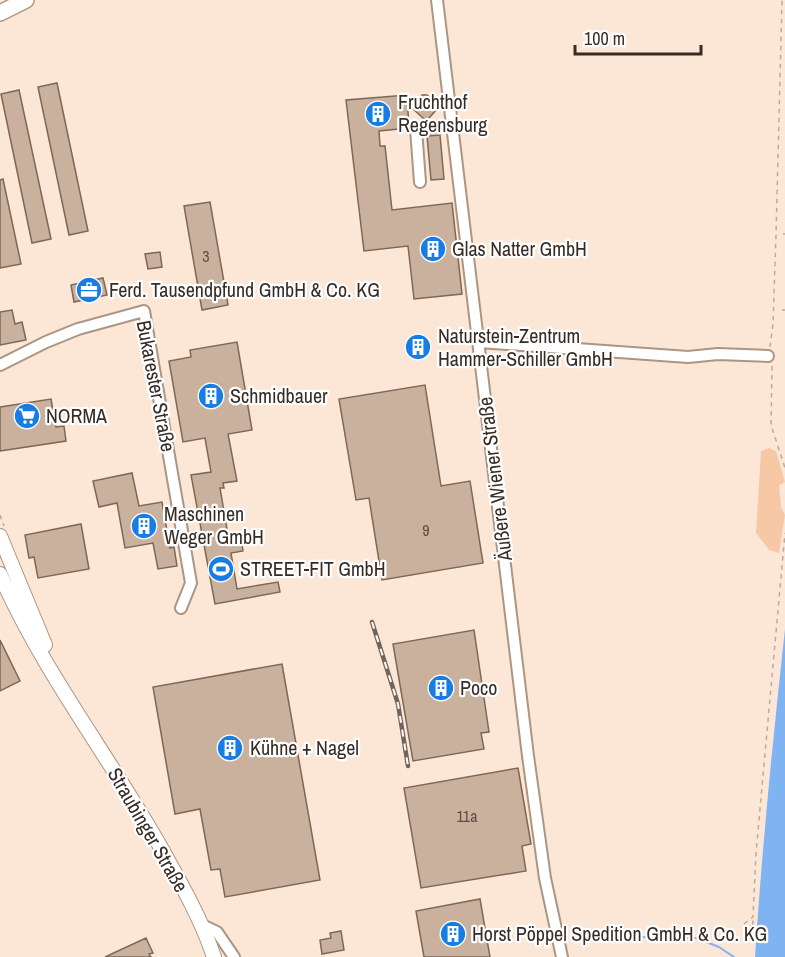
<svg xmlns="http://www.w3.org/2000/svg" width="785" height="957" font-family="'Archivo Narrow',sans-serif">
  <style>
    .green { fill: #f7c8a5 }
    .water { fill: #80b3f2 }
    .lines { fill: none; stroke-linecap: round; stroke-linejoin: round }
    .stream { stroke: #80b3f2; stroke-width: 2 }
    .building { fill: #cab19e; stroke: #7e6756; stroke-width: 1.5 }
    .minor-casing { stroke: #ad9583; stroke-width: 14 }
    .major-casing { stroke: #ad9583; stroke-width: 16 }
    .highway-casing { stroke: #ad9583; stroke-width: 18 }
    .path { stroke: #bbaa9d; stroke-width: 1.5; stroke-dasharray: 4.5 4.5; stroke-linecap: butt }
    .minor { stroke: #fff; stroke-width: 10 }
    .major { stroke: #fff; stroke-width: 14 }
    .highway { stroke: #fff; stroke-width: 15 }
    .rail-casing { stroke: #72645b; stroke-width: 4.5 }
    .rail { stroke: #fff; stroke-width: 2; stroke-dasharray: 7; stroke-linecap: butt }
    .labels { text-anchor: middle; stroke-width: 4.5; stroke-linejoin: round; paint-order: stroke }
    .number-label { font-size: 16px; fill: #5b4d43 }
    .poi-label { font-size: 20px; fill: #362c25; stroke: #fff; text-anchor: start }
    .street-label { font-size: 20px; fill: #362c25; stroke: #fff }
  </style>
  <rect width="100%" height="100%" fill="#fce7d7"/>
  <path class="green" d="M769,448L776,451L785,482L779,485L781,507L785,515L779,553L769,550L756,533L761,451Z"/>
  <path class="water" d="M785,629V957H755C762,847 773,738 785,629Z"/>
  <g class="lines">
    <path class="stream" d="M576,936L696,938L719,947L734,957"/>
  </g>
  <path class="building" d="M57,83L88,231L69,235L38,87Z
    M19,90L51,239L32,243L1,94Z
    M407,95L409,128L379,131L380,146H385L392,210L452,203L462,294L414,299L408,246L364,251L346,100Z
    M422,95H427L437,103L438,108L429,118L424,119L412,108Z
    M440,135L444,179L431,180L427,136Z
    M3,179L21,264L0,268V180Z
    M210,202L228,305L202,310L184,206Z
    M160,252L162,267L148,269L145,254Z
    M103,278L107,295L74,302L71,285Z
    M12,310L15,324L22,322L26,340L0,345V312Z
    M418,341L424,346L419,353L412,347Z
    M237,342L252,430L228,434L237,481L223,483L224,488H220L229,541L241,539L243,551L231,553L237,589L278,582L280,592L215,604L191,475L211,472L205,438L183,442L169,361L191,357L190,350Z
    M425,385L441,486L470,481L483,563L382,580L369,498L356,500L339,399Z
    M51,399L56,427L64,426L66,441L0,451V407Z
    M132,473L139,506L162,502L170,548L174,547L177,566L158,569L153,543L125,548L117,503L99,507L93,481Z
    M81,524L89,569L38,578L34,557L29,558L25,535Z
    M474,630L489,732L481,733L484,749L413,761L393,644Z
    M0,640L20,681L0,691Z
    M282,664L320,880L225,897L220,869L211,870L200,809L175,814L153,687Z
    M518,768L531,844L522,846L526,871L421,888L404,788Z
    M480,899L490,957H424L416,911Z
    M341,931L344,950L322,954L320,940L331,938L330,933Z
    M146,938L153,953L149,954L151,957H105Z"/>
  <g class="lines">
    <g class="minor-casing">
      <path id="minor" d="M437,0L528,756L545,878L562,957
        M420,182L416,129L453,125
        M479,342L688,357L718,354L768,356
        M0,365L46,342L78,329L144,311L191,583L181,608
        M202,925L217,932L234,957"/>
    </g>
    <g class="major-casing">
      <path id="major" d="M0,536L45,645
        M0,574C42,670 108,755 160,846C180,882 201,918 214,957"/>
    </g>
    <g class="highway-casing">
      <path id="highway" d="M0,13L26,0"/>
    </g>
    <path class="path" d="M783,234H785
      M782,310H785
      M770,347L773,324L776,235L782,0
      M772,366L771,425L785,468
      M0,515L4,526
      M744,924L753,917L756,853L785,533
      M752,943L753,918"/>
    <use href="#minor" class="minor"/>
    <use href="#major" class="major"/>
    <use href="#highway" class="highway"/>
    <g class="rail-casing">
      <path id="rail" d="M372,622L398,704L408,766"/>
    </g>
    <use href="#rail" class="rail"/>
  </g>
  <defs>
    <g id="building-disc" transform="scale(1.35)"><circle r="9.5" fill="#167de5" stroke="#fff"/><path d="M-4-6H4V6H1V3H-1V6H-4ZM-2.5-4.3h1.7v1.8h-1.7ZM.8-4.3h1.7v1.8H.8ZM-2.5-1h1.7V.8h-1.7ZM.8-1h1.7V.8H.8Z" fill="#fff"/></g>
    <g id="office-disc" transform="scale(1.35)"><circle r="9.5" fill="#167de5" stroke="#fff"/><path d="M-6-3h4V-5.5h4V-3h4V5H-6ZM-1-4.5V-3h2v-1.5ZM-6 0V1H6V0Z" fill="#fff"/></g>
    <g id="supermarket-disc" transform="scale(1.35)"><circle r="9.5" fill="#167de5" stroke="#fff"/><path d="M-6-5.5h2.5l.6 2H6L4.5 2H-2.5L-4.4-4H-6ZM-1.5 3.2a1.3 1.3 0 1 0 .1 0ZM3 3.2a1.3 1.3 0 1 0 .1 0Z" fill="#fff"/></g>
    <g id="stadium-disc" transform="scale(1.35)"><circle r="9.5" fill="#167de5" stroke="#fff"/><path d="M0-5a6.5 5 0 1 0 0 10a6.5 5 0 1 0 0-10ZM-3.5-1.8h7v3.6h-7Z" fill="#fff"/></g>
  </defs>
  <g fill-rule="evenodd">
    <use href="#building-disc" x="378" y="114"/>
    <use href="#building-disc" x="433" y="249"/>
    <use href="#office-disc" x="89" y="290"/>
    <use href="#building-disc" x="418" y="347"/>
    <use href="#building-disc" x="211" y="396"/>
    <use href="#supermarket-disc" x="27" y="416"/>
    <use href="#building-disc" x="144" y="526"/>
    <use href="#stadium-disc" x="221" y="569"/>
    <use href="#building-disc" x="441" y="688"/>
    <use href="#building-disc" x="230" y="748"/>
    <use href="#building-disc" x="453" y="934"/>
  </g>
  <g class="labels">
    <g class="number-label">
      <text x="206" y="262">3</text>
      <text x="426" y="536">9</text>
      <text x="467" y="822">11a</text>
    </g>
    <g class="poi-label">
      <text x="398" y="109">Fruchthof<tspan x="398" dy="23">Regensburg</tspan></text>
      <text x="452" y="256">Glas Natter GmbH</text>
      <text x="109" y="297">Ferd. Tausendpfund GmbH &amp; Co. KG</text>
      <text x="438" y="343">Naturstein-Zentrum<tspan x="438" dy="23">Hammer-Schiller GmbH</tspan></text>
      <text x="230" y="403">Schmidbauer</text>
      <text x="46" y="423">NORMA</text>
      <text x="164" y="521">Maschinen<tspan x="164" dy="23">Weger GmbH</tspan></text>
      <text x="240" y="576">STREET-FIT GmbH</text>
      <text x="460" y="695">Poco</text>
      <text x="250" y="755">Kühne + Nagel</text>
      <text x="472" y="941">Horst Pöppel Spedition GmbH &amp; Co. KG</text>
    </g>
    <g class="street-label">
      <text transform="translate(156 386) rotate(79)" y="7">Bukarester Straße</text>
      <text transform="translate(495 479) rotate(-97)" y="7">Äußere Wiener Straße</text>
      <text transform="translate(148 830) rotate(60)" y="7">Straubinger Straße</text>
    </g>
  </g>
  <path d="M575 45v9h126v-9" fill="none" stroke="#362c25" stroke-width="3"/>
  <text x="584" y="45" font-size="18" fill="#362c25" stroke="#ffffff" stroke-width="4.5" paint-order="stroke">100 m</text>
</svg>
